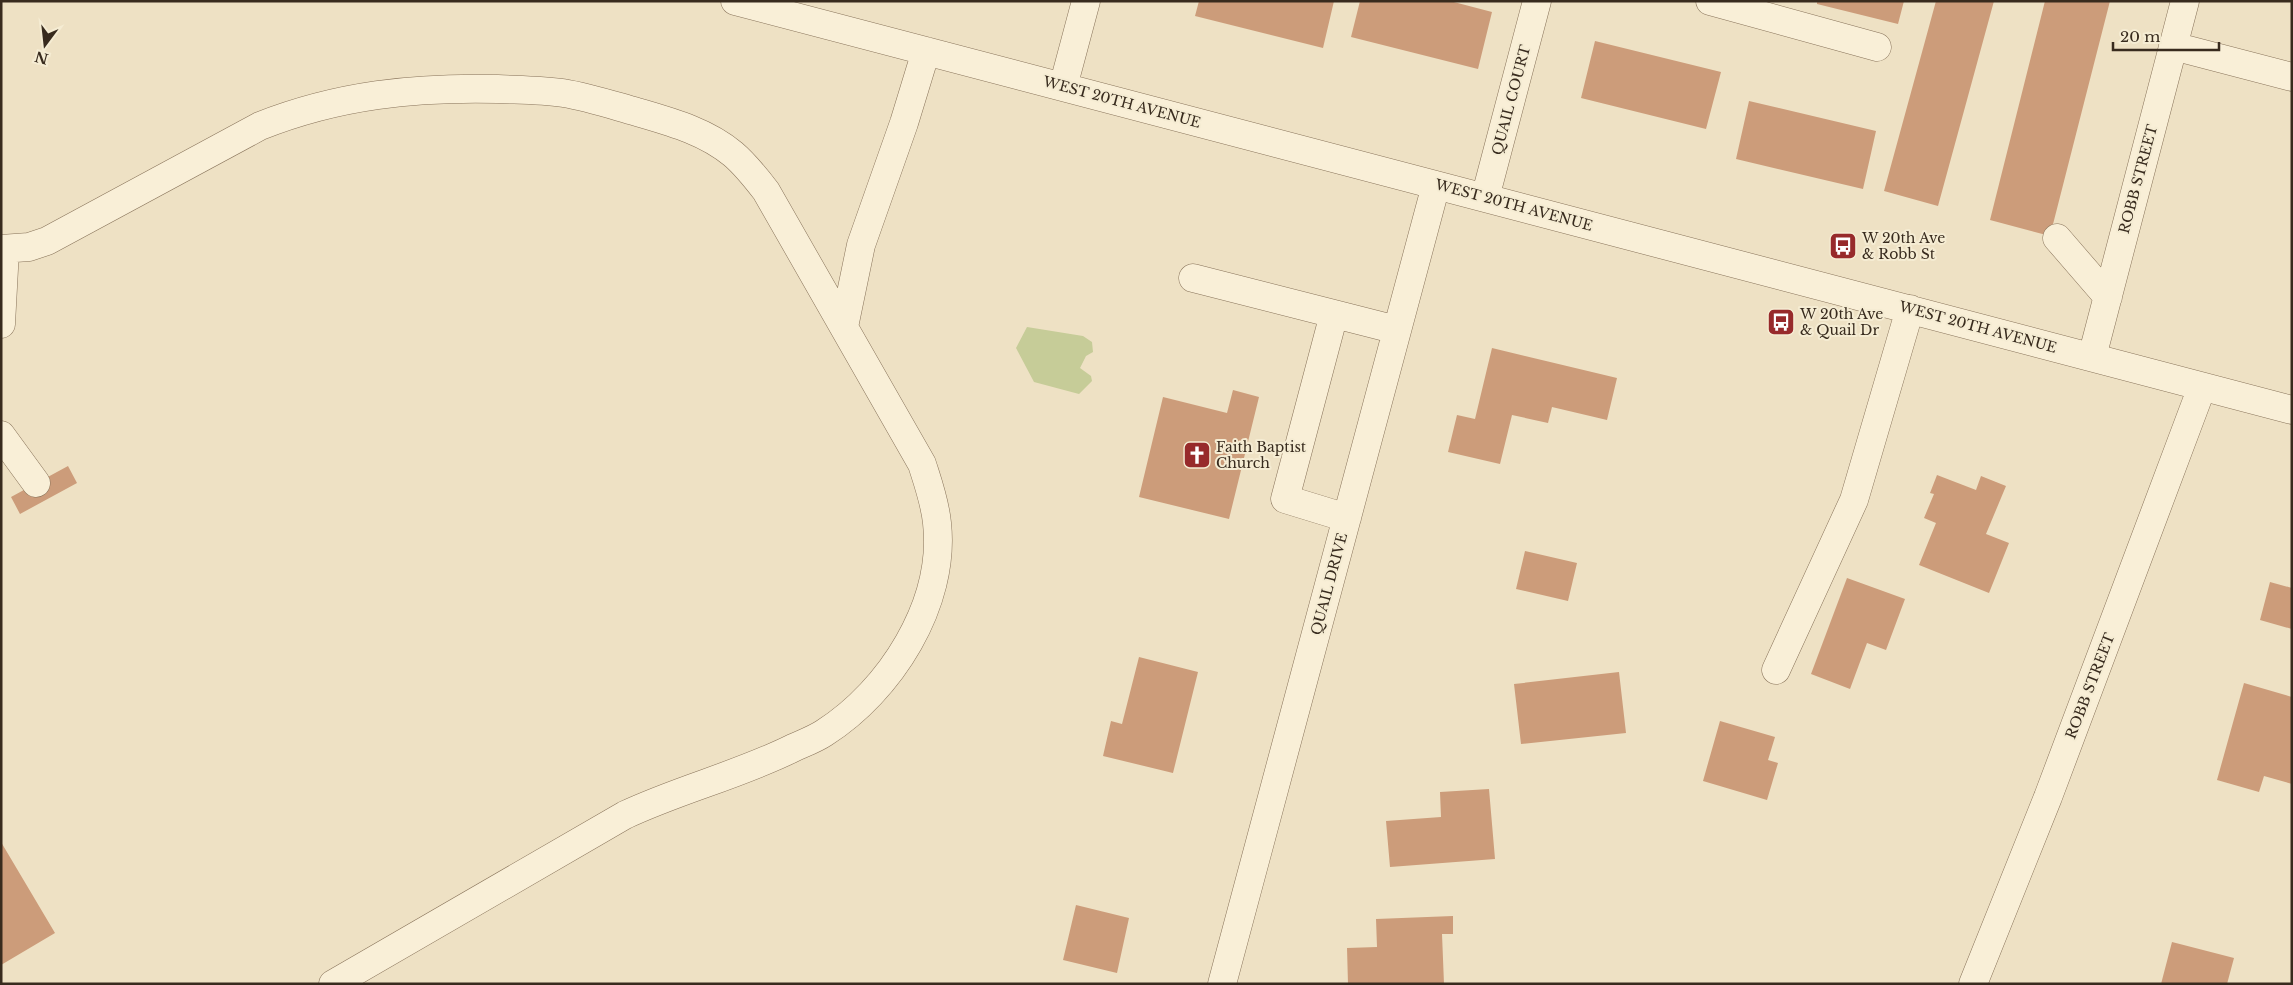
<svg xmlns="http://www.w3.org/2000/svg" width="2293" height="985" font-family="'Libre Baskerville',serif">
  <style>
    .green { fill: #c6cc98 }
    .building { fill: #cc9c7a }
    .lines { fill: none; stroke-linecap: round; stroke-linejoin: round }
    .minor-casing { stroke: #88735a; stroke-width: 29 }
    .minor { stroke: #f9efd7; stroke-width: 28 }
    .labels { text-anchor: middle; stroke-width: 4; stroke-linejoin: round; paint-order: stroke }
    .street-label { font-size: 14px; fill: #382b1e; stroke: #f5ecd3 }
    .poi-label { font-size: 14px; fill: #382b1e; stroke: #f5ecd3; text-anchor: start }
  </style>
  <rect width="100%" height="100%" fill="#eee1c4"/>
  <path class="green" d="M1027,327L1083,336L1092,342L1093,352L1086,356L1080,368L1091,376L1092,381L1079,394L1034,382L1016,348Z"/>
  <path class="building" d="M1199,1H1334L1323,48L1195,16Z
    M1360,1H1450L1492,12L1478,69L1351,37Z
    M1817,1H1904L1898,24L1817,4Z
    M1936,1H1994L1938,206L1884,191Z
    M2045,1H2110L2050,236L1990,220Z
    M1595,41L1721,72L1706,129L1581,98Z
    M1749,101L1876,131L1863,189L1736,159Z
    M1492,348L1617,378L1607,420L1552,407L1548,423L1512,415L1500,464L1448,452L1457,415L1475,419Z
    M1233,390L1259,397L1229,519L1139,497L1163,397L1227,413Z
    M68,466L77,483L20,514L11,497Z
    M1937,475L1976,490L1981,476L2006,486L1986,534L2009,543L1989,593L1919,565L1936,523L1924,518L1934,494L1930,493Z
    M1525,551L1577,563L1568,601L1516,589Z
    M1847,578L1905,599L1886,650L1867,643L1850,689L1811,674Z
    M2270,582L2292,588V629L2260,620Z
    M1139,657L1198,672L1173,773L1103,756L1111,721L1122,724Z
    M1619,672L1626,733L1521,744L1514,684Z
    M2244,683L2292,697V784L2264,776L2259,792L2217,780Z
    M1720,721L1775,737L1768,760L1778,763L1767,800L1703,781Z
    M1489,789L1495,859L1390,867L1386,821L1441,817L1440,792Z
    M1,842L55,933L1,965Z
    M1076,905L1129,918L1117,973L1063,960Z
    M1453,916V934H1442L1444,984H1348L1347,948L1377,947L1376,919Z
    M2172,942L2234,958L2227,984H2161Z"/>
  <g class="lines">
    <g class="minor-casing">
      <path id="minor" d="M735,1L2292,410
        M1710,1L1877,47
        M2173,46L2292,77
        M1063,87L1086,1
        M1485,198L1537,1
        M2057,238L2108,297
        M1,249L29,247L47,241L260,126C338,95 415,87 498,89C520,90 542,90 563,93C588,97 612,105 637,112C671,122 705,131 733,154C746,165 756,178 766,191L922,464C928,483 935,502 937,523C946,604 890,691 824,733C815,739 804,743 793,748C739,775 680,789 625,815L333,984
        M1193,278L1397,330
        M1334,314L1285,499L1347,518
        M1,324L5,250
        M844,327L861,245L904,123L926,51
        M2092,357L2185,1
        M1,435L36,483
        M1776,670L1854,500L1910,309
        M1222,984L1436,185
        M1973,984L2048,797L2202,387"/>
    </g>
    <use href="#minor" class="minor"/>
  </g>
  <defs>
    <g id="bus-square" transform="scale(1.4375)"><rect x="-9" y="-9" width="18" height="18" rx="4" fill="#972a2b" stroke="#f5ecd3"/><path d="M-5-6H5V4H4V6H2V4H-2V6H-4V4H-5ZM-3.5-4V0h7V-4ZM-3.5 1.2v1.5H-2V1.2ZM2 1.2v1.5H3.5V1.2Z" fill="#fff"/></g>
    <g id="church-square" transform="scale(1.4375)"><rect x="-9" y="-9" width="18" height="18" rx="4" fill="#972a2b" stroke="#f5ecd3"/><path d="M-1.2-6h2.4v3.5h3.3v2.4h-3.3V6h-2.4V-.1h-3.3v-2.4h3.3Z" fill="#fff"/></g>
  </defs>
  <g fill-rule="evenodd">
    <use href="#bus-square" x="1843" y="246"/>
    <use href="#bus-square" x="1781" y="322"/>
    <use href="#church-square" x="1197" y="455"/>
  </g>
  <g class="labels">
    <g class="street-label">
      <text transform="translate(1511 100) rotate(-75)" y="5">QUAIL COURT</text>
      <text transform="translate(1122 102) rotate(15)" y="5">WEST 20TH AVENUE</text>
      <text transform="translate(2138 179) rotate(-75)" y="5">ROBB STREET</text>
      <text transform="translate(1514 205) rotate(15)" y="5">WEST 20TH AVENUE</text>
      <text transform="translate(1978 327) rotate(15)" y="5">WEST 20TH AVENUE</text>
      <text transform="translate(1329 584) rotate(-75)" y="5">QUAIL DRIVE</text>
      <text transform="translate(2090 686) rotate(-69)" y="5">ROBB STREET</text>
    </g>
    <g class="poi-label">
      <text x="1862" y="243">W 20th Ave<tspan x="1862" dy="16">&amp; Robb St</tspan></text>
      <text x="1800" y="319">W 20th Ave<tspan x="1800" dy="16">&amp; Quail Dr</tspan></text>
      <text x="1216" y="452">Faith Baptist<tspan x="1216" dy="16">Church</tspan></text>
    </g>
  </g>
  <rect width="2293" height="985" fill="none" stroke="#382b1e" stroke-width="5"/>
  <g transform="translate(45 45) rotate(195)" stroke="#f5ecd3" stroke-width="4" paint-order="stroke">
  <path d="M0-4L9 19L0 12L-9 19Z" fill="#382b1e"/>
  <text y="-8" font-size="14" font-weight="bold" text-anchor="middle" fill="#382b1e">N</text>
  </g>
  <path d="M2113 42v8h106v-8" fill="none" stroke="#382b1e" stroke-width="2.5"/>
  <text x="2120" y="42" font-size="15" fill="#382b1e" stroke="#f5ecd3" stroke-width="4" paint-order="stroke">20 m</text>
</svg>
